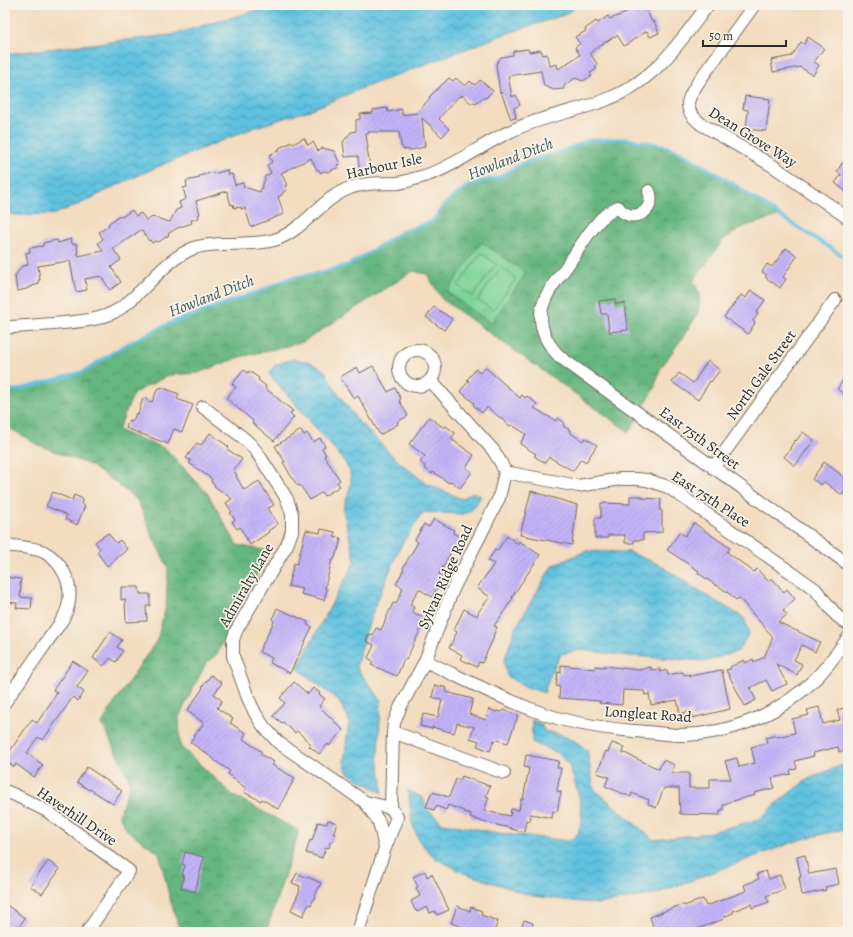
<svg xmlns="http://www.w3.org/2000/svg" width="853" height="937" font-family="Alegreya,serif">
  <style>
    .forest { fill: url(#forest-crowns); stroke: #487056 }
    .park { fill: url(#park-crowns); stroke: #548062 }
    .pitch { fill: #7ed498; stroke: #548062 }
    .water { fill: url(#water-waves); stroke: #467686 }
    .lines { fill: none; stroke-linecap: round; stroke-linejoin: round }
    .stream { stroke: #61c2e0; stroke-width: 3.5 }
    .building { fill: url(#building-hatch) }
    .minor-casing { stroke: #71695f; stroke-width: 14 }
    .minor { stroke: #fff; stroke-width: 12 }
    .labels { text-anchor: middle; stroke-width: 3.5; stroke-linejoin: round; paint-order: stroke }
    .street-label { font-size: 15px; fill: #2b2b2b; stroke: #f7f3e8 }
    .water-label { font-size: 16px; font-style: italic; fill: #3b5861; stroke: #f7f3e8 }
  </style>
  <defs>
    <pattern id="forest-crowns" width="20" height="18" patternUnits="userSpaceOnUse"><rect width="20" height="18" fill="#66b680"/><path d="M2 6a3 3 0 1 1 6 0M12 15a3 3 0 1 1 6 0" fill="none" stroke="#549469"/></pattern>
    <pattern id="park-crowns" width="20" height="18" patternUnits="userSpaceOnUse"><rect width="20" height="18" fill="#7ed498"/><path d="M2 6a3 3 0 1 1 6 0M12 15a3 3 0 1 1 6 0" fill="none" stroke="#6db683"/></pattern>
    <pattern id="water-waves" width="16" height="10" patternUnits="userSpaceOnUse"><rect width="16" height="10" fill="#61c2e0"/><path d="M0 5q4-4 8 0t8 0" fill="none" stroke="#509eb6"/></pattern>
    <pattern id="building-hatch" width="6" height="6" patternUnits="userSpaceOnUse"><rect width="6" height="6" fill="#c2b2f8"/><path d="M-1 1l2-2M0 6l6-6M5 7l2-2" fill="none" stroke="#a799d5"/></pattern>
  </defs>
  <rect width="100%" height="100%" fill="#f7f3e8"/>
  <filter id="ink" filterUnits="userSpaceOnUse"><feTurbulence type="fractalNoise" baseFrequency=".025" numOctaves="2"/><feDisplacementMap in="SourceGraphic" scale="8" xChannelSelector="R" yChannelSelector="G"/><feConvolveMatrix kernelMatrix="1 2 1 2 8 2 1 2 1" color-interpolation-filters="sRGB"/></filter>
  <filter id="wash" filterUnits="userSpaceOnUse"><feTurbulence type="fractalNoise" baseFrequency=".012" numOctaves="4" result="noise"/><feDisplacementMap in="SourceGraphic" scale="16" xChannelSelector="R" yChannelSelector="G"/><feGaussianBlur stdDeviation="0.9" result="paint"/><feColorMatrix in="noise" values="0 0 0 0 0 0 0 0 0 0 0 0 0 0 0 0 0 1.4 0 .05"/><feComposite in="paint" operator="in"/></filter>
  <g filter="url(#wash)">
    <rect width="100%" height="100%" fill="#f3dcbf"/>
    <path class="forest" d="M627,139L661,145L680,152L732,183L780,216L745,226L724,239L693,281L700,293L698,313L683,337L660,369L654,389L629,432L442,299L427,274L413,271L303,342L240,357L198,373L169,375L134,393L118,430L166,449L208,494L237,545L269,551L217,654L206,663L179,717L180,746L234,796L299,831L266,932H180L169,895L159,853L127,830L119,815L130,784L128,776L102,724L111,708L157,640L166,606L168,567L153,538L138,501L115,482L90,465L36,444L5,425V390H19L83,372L125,345L168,324L258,292L290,278L319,273L348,265L369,253L401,232L432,222L445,204L470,184L500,177L525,162L552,155L589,140Z"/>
    <path class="park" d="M482,242L526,273L491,323L447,292Z"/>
    <path class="pitch" d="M481,253L496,264L473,296L458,286Z
      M501,267L516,278L493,310L478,300Z"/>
    <path class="water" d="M275,5H579L564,15L508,33L360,89L310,110L253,128L157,167L122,183L84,202L55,214L20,215L5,214V54L170,35Z
      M293,359L311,362L325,371L335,389L358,421L399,462L427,484L462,499L473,492L481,496L473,509L463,514L423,512L399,549L371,616L356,667L381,700L378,758L382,781V793L348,773L344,763L349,719L338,700L297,668L355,561L343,510L351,484L350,472L343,459L269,374L275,365Z
      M586,551L629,552L660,565L709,597L744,618L749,633L738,651L707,661L630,656L581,650L561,654L549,678L544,693L523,686L507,676L504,661L515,629L552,566Z
      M532,720L541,724L544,731L559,734L575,741L587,750L594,789L654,840L708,833L759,819L783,798L808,779L840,766L848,764V828L799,840L655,894L598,904L532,896L464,873L435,858L419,841L412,823L408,790L423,798L426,808L443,823L499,833L570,841L578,834L582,818L579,796L569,765L557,753L532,742Z"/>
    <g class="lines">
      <path class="stream" d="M5,390H18L83,372L125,345L168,324L258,292L290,278L319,273L348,265L369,253L401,232L432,222L445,204L470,184L500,177L525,162L552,155L589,140L627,139L661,145L680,152L732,183L780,216L848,259"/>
    </g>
    <g id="blocks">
      <path class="building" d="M628,5H644L652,22L654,21L659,33L650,37L647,31L624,46L617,35L615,37V36L592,51V52L590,53L597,64L595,66L597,69L590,73L592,76L583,81L575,78L564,86V89L553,90L552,89L544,86L541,71L508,76L512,97L516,95L520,105L514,108L516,118L511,119L501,92L500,93L496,64L501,57L513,55V51L528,49L529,52L541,50L543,55L547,54L549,66L557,64L558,69L580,55L575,47L580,44L575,37L586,31L585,29L596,21L598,23L608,16L610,19L626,13L624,10L629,8Z
        M808,37L824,48L814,62L819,65L813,75L800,67L773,72L771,60L792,56L801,42L804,44Z
        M449,78L453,81L456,78L465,86L470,81L475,85L480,80L493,91L486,98L485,97L483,99L482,98L476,104L473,102L472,104L462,95L460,97L459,96L440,117V118L439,119L449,129L442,137L422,118L425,147L410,150L403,149L401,145L399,132H368V134H366L368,148H367L371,173L360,175L358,156L345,157L343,142L351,132L356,131V120L360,119V114L373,113V110L387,108L388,112L402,109V115L417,113L430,98L429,97Z
        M745,96L770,99L766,131L746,129L748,110L743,109Z
        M304,138L308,145L313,142L318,151L323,148L334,151L340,164L337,165L339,167L328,172L324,171L321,173L319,170H317L311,158L281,173L287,185L285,186L287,189L282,194V195L278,197L284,214L251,227L245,208L241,209V207L239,208L238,207L234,208L233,204L231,205L227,191L196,201L200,214L198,215L199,218L191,220L192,223L177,228L168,234L169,235L159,242L156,241L152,243L150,240L149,241L141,230L113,249L121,260L111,267L121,282L110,290L101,276L85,279L87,290L76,292L70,261H68L38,266L40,280H38L39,284L32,286V287L27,288V289L17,291L15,276L22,266L28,265L26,253L30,252L29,248L43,246V243L57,240L58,243L71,239L72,244H77L78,256L103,251L98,243L103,239L99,232L109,226L108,224L120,215L122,217L132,210L136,216L141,213L147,221L152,217L170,222L176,210L181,208L179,202L186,199L183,188L187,187L186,181L199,178V176L213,172V174L227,170L228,175L232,174L235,185L243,183L244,187L260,192L265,179L264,177L271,173L267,165L272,162L269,155L280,150L279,148L292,142L293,144Z
        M842,163L847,166L848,165V193L835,183L841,175L837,172Z
        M786,248L797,256L783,277L786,279L780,288L765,277L767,275L762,272L767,264L772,267Z
        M751,290L765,300L756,313L758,314L753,321L755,323L748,334L724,317L741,295L746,298Z
        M615,299V304L625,303L628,330L609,332L607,314H601L599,301Z
        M434,307L452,319L444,330L426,317Z
        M708,361L720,370L711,382L710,381L698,400L672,382L679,373L693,383Z
        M373,366L388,392L395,388L401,399L399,400L408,416L397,422L398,424L380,435L358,396L354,399L340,377L357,367L360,373Z
        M485,367L520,398L522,395L525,398L527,396L537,404L534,408L556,421L558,418L565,423L563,426L570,430L569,432L583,441L585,438L597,445L586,462L581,459L573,471L549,457L545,463L534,456L536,454L520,444L526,434L512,425L510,426L487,407L482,413L473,405L474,403L460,391L469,381L467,380L476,369L480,373Z
        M244,370L248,373L249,371L259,378L258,380L266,386L265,388L293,411L290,413L294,417L274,441L252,423L253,421L226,398L236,387L232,384Z
        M848,373V397L837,389Z
        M161,387L179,394L177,399L193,405L182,432L174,429L168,444L126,428L129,420L133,421L136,413L138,414L143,398L152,402L158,388L160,389Z
        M429,417L444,428L446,426L455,433L451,439L474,455L466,468L472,472L460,488L451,481L449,483L433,472L432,474L424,468L425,466L420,462L425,456L409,444Z
        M301,430L304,435L307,433L313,442L320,438L325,446L322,448L326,455L324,456L340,480L337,482L340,486L324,496L322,492L310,500L300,485L298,486L291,476L283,462H285L275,446Z
        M803,432L814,440L795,466L784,457L791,448H790L795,440L796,441Z
        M210,433L229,447L227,449L242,459L233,471L237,474L236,476L244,490L259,481L274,505L268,508L278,524L268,531L269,532L250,545L240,527L237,529L232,522L235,520L230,513L232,512L226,503L232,499L214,486L215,485L211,482L212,479L189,463L191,461L186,458L197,443L201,445Z
        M824,462L848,480V487L842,495L824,482L821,485L812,479Z
        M531,491L577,505L572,545L520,535Z
        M53,492L72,500L74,495L83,499L81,504L85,506L77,525L65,519L67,515L46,506Z
        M630,496H642V498L661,499L660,511H662V532L643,533V540H634V543H625V535H608V538H595V518H601V503L630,504Z
        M434,519L454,530L453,533L462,538L456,549L453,548L439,574L443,576L432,597L419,589L410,605L414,607L412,612L426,618L406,660L404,659L397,676L371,665L373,661L368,658L374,645L366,641L369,634L373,635L376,628L381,630L393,603L396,604L403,588L396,584L404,569L403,568L418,542L415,540L424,524L429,527Z
        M694,523L730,548L727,552L754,572L757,569L768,581L772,578L784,592L787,589L795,599L783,610L787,615L778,622L820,642L815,652L802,645L794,660L802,664L797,675L776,664L787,684L772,691L766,680L750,688L756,700L745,706L726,670L731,669L730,667L744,660L746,663L753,659L754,662L764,657L773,637L739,598L736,600L731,595L717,585V586L698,573L699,571L667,550L680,532L685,536Z
        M321,529L335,532L334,537L341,538L338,551H337L334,560H332L326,583L325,588L327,589L324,600L301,594L303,589L288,586L294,563L297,564L306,530L320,533Z
        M108,533L116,543L120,540L127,549L122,554L107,566L97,552L100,549L95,542Z
        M507,536L518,544L519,541L540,555L512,597L513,598L494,626L497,627L493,636L494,637L482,663L479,662L477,667L460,659L462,655L449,648L457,632L454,630L464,609L477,616L479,611L490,597L477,588L494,564L488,561L495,550L497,551Z
        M5,577L21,579L20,586H21L20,597L32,598L31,609L16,608L17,603L5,602Z
        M121,587H139L140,594H150V606H146L147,621L126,622L125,599L121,600Z
        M277,608L308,622L307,625L312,627L290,673L270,663L272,658L259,652L274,621L272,619Z
        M110,632L122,640L117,647L123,651L116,662L110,658L104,666L93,658Z
        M73,661L88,671L77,687L84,692L78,701L73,697L43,740L38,737L27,753L43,765L34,777L16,764L14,767L5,760V758L32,719L37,723L57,693L53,690Z
        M561,665L595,669V666L604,667V666L639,670L651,667V670L660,669V672L667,670L668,675L683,672L684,675L690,674V676L722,670L730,709L692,718L691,711L680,714L677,700L651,705L649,694L645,695L644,691L623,690L622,705L599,703L600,701L559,698L560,687L556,686L558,672L561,673Z
        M211,675L222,683L214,694L222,701L217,708L233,719L230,723L246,733L243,739L262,752L260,754L274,762L272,765L295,778L278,809L262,799L261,801L244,792L246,788L232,778H233L228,774L230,771L214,760V759L190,742L204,723L187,711L203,688L202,687Z
        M294,682L308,694L313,688L320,693L319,694L325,699L319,706L343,730L329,746L328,744L319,754L309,746L311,744L297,731L295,733L283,722L282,723L273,716L285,703L280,698Z
        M435,685L447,688L446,692L473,699L469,714L486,720L489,709L497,712V711L502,712L503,710L518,715L508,743L497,740V741L494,740L490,751L477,746L479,741L470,738L474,727L457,723L454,733L432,727V729L420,726L423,714L438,717L442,700L432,697Z
        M819,707L823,724L840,720L837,710L848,707V750L839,752L838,747L813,753L814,756L795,761L797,769L790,770L791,774L772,778L774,788L754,793L755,795L726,803V805H723V810H720V815L680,814L679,788H664L656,808L648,804L649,800L632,793L631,797L605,786L609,777L597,773L606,751L608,752L612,743L624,747L622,752L659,769L663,760L675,765L671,773H689V788H710V779H731L725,761L737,758L739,767L755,763L751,747L767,743L766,738L777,735V737L795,733L792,719L809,715L807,710Z
        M526,755L559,761L557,768H561L557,791L561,792L557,812L553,811L552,818L531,814L530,821L526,820L524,832L511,829V828L483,822L470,817L471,814L464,812V811L448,805L446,810L436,806L434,810L426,807L432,792L449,797L456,779L460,781L462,776L490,786L486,796L489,797L484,811L510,816L511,809L519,810L521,799H523L529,768L524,767Z
        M87,767L122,791L113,804L90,789L89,790L77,782Z
        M328,820L337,823L333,834H335L332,842H330L329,848L326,847L322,858L306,853L310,840L312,841L318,822L327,824Z
        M185,852L204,857L195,892L181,888L184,875H182L185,865L182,864Z
        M805,855L809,874L836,869L839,884L825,887L826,890L802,895L799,877H801L797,857Z
        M48,861L60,869L42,894L30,886Z
        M425,871L427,877L432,874L449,910L437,915L435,911L430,913L427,907L417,912L416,910H415L411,901L420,896L416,888L418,887L413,877Z
        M766,871L769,879L780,875L785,889L766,896L769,902L752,908L751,904L733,911V913L723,917L724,919L689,932H655L650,917L683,904L684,906L703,899L706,906L746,891L744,885L759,879L757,874Z
        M297,873L307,878L308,877L321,883L311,905L309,904L303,916L291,910L300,890L299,889L300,886L292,883Z
        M5,904L25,918L16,931L5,923Z
        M457,906L470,911L471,907L482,911L481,915L498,921L494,932H475L463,928V927L451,923Z
        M524,920L533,923L530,932H520Z"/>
    </g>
  </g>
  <g filter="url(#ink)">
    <use href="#blocks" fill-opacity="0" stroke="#71695f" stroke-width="1"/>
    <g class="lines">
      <g class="minor-casing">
        <path id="minor" d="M754,5C742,22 730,38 718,55C711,65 688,93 688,104C688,113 695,119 701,124L773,166L848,218
          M649,191C657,212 631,225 618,207C611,211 604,215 599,221C587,234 578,250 569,263C561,275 548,289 544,302C542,306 541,313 541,317C541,333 549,346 560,357L848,564
          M5,327C21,327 37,325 53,324C79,321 105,322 126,304C149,286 166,259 194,248C203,245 212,245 222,244C237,244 259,244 274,240C304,231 320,199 350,188C365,182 382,184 398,183C404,182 411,180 417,178C451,170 480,145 511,131C540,117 573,112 603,101C653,83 678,45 708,5
          M399 368a18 18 0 1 1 36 0a18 18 0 1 1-36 0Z
          M203,407L241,436L249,443L256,451L262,460L287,499L292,514V531L287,545L240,624L236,631L233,640V656L248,698L255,713L264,727L279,743L365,802L379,822L385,848
          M713,468L835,300
          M505,472L578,486L621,479H637L647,480L668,487L815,589L837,616L848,624
          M5,545C18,547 33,547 44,552C61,561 72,582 69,601C67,618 53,632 44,646C31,665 18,683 5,702
          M425,661C462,678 498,697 536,711C567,723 600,728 634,731C649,732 664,734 679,735C730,735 780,714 816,678C828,666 838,652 848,638
          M393,732L504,773
          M5,791L15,795L47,811L129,871L87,932
          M391,808L393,732L394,723L400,708L425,661L453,589L499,498L505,472L501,463L493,450L430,380
          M358,932L385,848L397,817L391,808L365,802"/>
      </g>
      <use href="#minor" class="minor"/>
    </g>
  </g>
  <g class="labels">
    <g class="street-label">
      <text transform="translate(753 137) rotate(32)" y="5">Dean Grove Way</text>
      <text transform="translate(384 166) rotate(-12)" y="5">Harbour Isle</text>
      <text transform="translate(761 375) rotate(-54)" y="5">North Gale Street</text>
      <text transform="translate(700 438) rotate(36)" y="5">East 75th Street</text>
      <text transform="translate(711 499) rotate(33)" y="5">East 75th Place</text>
      <text transform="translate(445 577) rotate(-66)" y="5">Sylvan Ridge Road</text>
      <text transform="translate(246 585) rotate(-60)" y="5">Admiralty Lane</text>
      <text transform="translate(648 714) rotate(4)" y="5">Longleat Road</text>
      <text transform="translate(77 816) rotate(34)" y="5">Haverhill Drive</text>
    </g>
    <g class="water-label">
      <text transform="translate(510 158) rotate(-21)" y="6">Howland Ditch</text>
      <text transform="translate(211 295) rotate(-21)" y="6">Howland Ditch</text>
    </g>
  </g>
  <rect width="853" height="937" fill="none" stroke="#f7f3e8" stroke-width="20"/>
  <path d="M703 40v6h83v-6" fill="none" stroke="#2b2b2b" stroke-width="2"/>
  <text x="709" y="40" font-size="12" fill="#2b2b2b" stroke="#f7f3e8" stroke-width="3" paint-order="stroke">50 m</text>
</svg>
